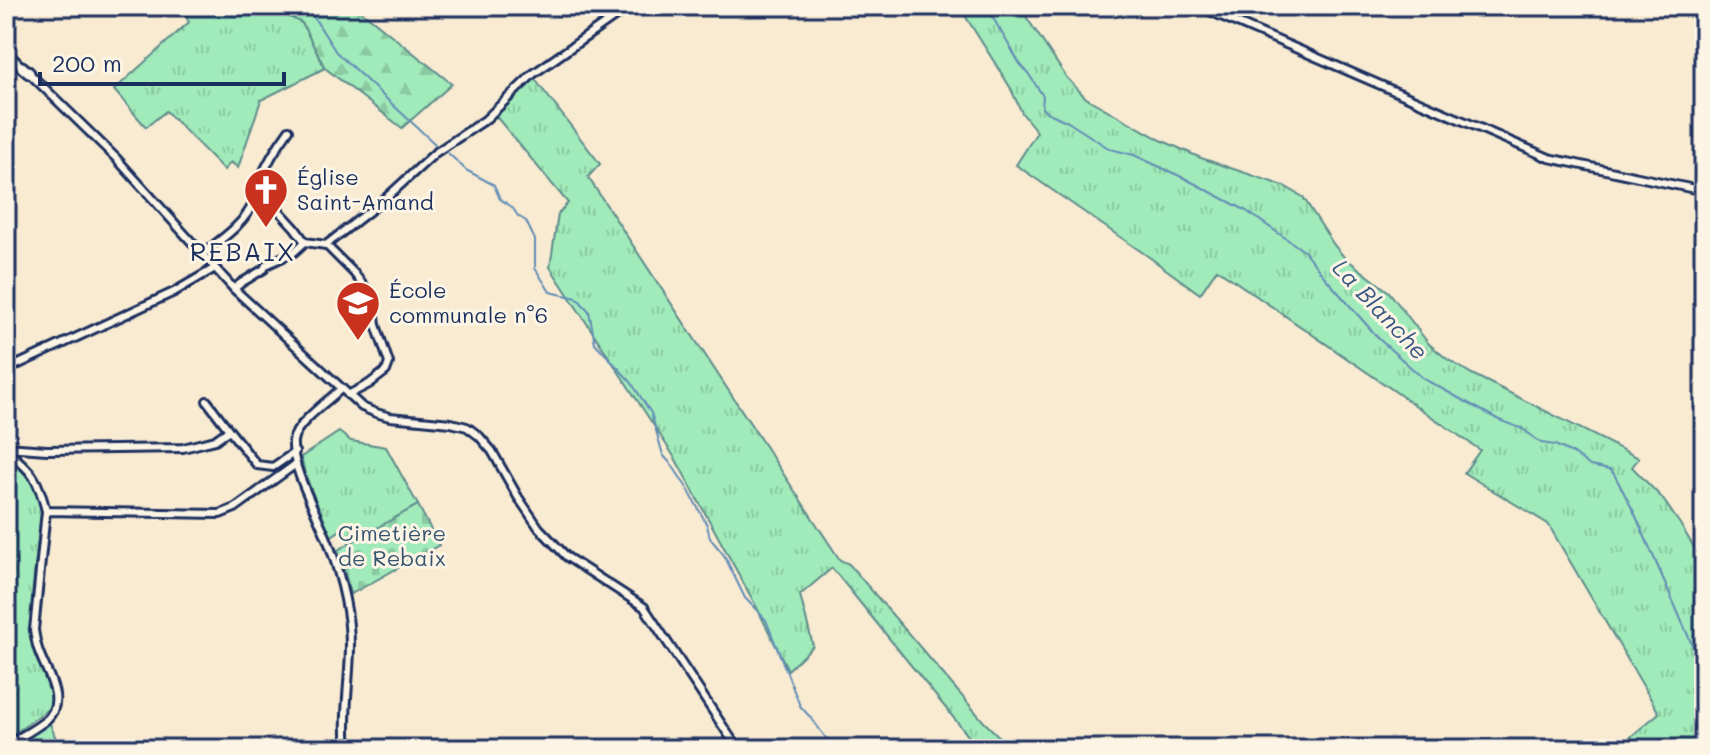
<svg xmlns="http://www.w3.org/2000/svg" width="1710" height="755" font-family="Mali,sans-serif">
  <style>
    .grass { fill: url(#grass-tufts); stroke: #5e8c8c; stroke-width: 2 }
    .forest { fill: url(#forest-firs); stroke: #5e8c8c; stroke-width: 2 }
    .cemetery { fill: url(#cemetery-stones); stroke: #5e8c8c; stroke-width: 2 }
    .lines { fill: none; stroke-linecap: round; stroke-linejoin: round }
    .stream { stroke: #628cb6; stroke-width: 2 }
    .street-casing { stroke: #1b2f5e; stroke-width: 12 }
    .secondary-casing { stroke: #1b2f5e; stroke-width: 15 }
    .street { stroke: #fcf5e5; stroke-width: 6 }
    .secondary { stroke: #fcf5e5; stroke-width: 9 }
    .labels { text-anchor: middle; stroke-width: 6; stroke-linejoin: round; paint-order: stroke }
    .poi-label { font-size: 22px; fill: #1b2f5e; stroke: #fcf5e5; text-anchor: start }
    .park-label { font-size: 22px; fill: #365470; stroke: #fcf5e5 }
    .water-label { font-size: 24px; font-style: italic; fill: #395683; stroke: #fcf5e5 }
    .quarter-label { font-size: 26px; letter-spacing: 2px; fill: #1b2f5e; stroke: #fcf5e5 }
  </style>
  <defs>
    <pattern id="grass-tufts" width="24" height="20" patternUnits="userSpaceOnUse" patternTransform="scale(2)"><rect width="24" height="20" fill="#a1eab9"/><path d="M3 7l-1-3M5 7V3M7 7l1-3M15 17l-1-3M17 17v-4M19 17l1-3" fill="none" stroke="#8ac9a1"/></pattern>
    <pattern id="forest-firs" width="22" height="20" patternUnits="userSpaceOnUse" patternTransform="scale(2)"><rect width="22" height="20" fill="#a1eab9"/><path d="M5 1l3.5 6h-7zM16 11l3.5 6h-7z" fill="#8ac9a1"/></pattern>
    <pattern id="cemetery-stones" width="16" height="16" patternUnits="userSpaceOnUse" patternTransform="scale(2)"><rect width="16" height="16" fill="#a1eab9"/><path d="M2 7V4a2 2 0 0 1 4 0v3zM10 15v-3a2 2 0 0 1 4 0v3z" fill="#8ac9a1"/></pattern>
  </defs>
  <rect width="100%" height="100%" fill="#f8ebd1"/>
  <filter id="ink" filterUnits="userSpaceOnUse"><feTurbulence type="fractalNoise" baseFrequency=".0125" numOctaves="2"/><feDisplacementMap in="SourceGraphic" scale="16" xChannelSelector="R" yChannelSelector="G"/><feConvolveMatrix kernelMatrix="1 2 1 2 8 2 1 2 1" color-interpolation-filters="sRGB"/></filter>
  <g filter="url(#ink)">
    <path class="grass" d="M180,6H269L302,23L325,68L261,100L238,168L231,162L224,170L166,111L146,127L114,90L189,22Z
      M959,6H1019L1067,78L1086,98L1161,140L1201,158L1284,186L1303,197L1334,245L1344,257L1389,292L1429,344L1447,359L1472,374L1639,458L1632,467L1662,498L1680,524L1704,564V749H1616L1659,713L1548,524L1464,473L1480,450L1217,269L1200,294L1149,257L1016,165L1037,132L1022,113L1010,87Z
      M534,78L600,164L588,177L840,560L849,564L984,722L1012,749H974L970,738L832,568L800,595L813,646L788,670L756,606L675,458L550,267L558,214L568,203L494,114Z
      M339,432L351,441L386,447L418,505L350,544L341,530L330,537L305,474L301,457Z
      M16,465L34,482L42,502L32,595L31,630L35,647L53,690L52,706L6,740V476Z
      M49,721L60,749H6Z"/>
    <path class="forest" d="M269,6H355L452,84L402,128L325,68L302,23Z"/>
    <path class="cemetery" d="M418,505L439,545L351,594L338,550Z"/>
    <g class="lines">
      <path class="stream" d="M301,6L302,9L313,16L336,52L435,144
        M986,6L1020,64L1028,73L1043,96L1042,108L1045,111L1068,122L1110,149L1134,155L1186,179L1245,210L1304,251L1322,274L1380,340L1424,379L1499,420L1523,429L1541,443L1555,445L1574,454L1590,466L1610,470L1614,474L1634,512L1704,672
        M448,153L466,170L494,185L500,199L512,207L518,216L526,221L535,240V268L550,292L577,298L589,311L595,343L631,382L651,413L663,455L672,465L689,491L707,525L710,538L724,555L745,598L766,620L800,706L812,719L834,749"/>
      <g class="street-casing">
        <path id="street" d="M1198,6L1549,158L1704,191
          M6,51L22,67
          M29,73L116,158L234,289L362,407L376,413L390,417L451,423L467,427L479,436L492,451L518,497L539,528L567,557L644,607L738,749
          M257,193H263L295,228L305,242
          M305,242L326,245L354,273L373,298L376,325L389,363L386,371L369,384L348,395
          M326,245L386,198L435,153L485,120L533,74L630,6
          M202,254C222,239 246,223 255,199C258,193 257,186 260,180C267,163 278,145 289,130
          M234,289L241,283L264,269L266,265L294,252L305,242
          M6,370L174,292L215,268
          M342,388C329,400 295,424 293,441C291,470 319,516 329,544C341,577 350,611 350,645C350,680 343,714 347,749
          M207,401L229,430
          M6,447L47,450L183,448L215,440L229,430L257,465L273,467L295,452
          M6,450C32,471 38,478 46,511L34,630C35,636 36,643 38,649C45,672 69,701 45,721C33,730 19,738 6,745
          M46,511L220,514L235,508L296,464"/>
      </g>
      <g class="secondary-casing">
        <path id="secondary" d="M22,67L29,73"/>
      </g>
      <use href="#street" class="street"/>
      <use href="#secondary" class="secondary"/>
    </g>
  </g>
  <defs>
    <g id="church-pin" transform="scale(2.3)"><path d="M0 17L-7.5 6A9.5 9.5 0 1 1 7.5 6Z" fill="#c8321e" stroke="#fcf5e5"/><path d="M-1.2-6h2.4v3.5h3.3v2.4h-3.3V6h-2.4V-.1h-3.3v-2.4h3.3Z" fill="#fff"/></g>
    <g id="school-pin" transform="scale(2.3)"><path d="M0 17L-7.5 6A9.5 9.5 0 1 1 7.5 6Z" fill="#c8321e" stroke="#fcf5e5"/><path d="M0-5L7-2L0 1L-7-2ZM-4 1L0 2.5L4 1V4Q0 6-4 4Z" fill="#fff"/></g>
  </defs>
  <g fill-rule="evenodd">
    <use href="#church-pin" x="266" y="190"/>
    <use href="#school-pin" x="358" y="303"/>
  </g>
  <g class="labels">
    <g class="poi-label">
      <text x="297" y="185">Église<tspan x="297" dy="25">Saint-Amand</tspan></text>
      <text x="389" y="298">École<tspan x="389" dy="25">communale n°6</tspan></text>
    </g>
    <g class="park-label">
      <text x="392" y="541">Cimetière<tspan x="392" dy="25">de Rebaix</tspan></text>
    </g>
    <g class="water-label">
      <text transform="translate(1380 310) rotate(47)" y="8">La Blanche</text>
    </g>
    <g class="quarter-label">
      <text x="243" y="261">REBAIX</text>
    </g>
  </g>
  <rect width="1710" height="755" fill="none" stroke="#fcf5e5" stroke-width="32"/>
  <rect x="16" y="16" width="1678" height="723" fill="none" stroke="#1b2f5e" stroke-width="3" filter="url(#ink)"/>
  <path d="M40 72v12h244v-12" fill="none" stroke="#1b2f5e" stroke-width="4"/>
  <text x="52" y="72" font-size="24" fill="#1b2f5e" stroke="#fcf5e5" stroke-width="6" paint-order="stroke">200 m</text>
</svg>
